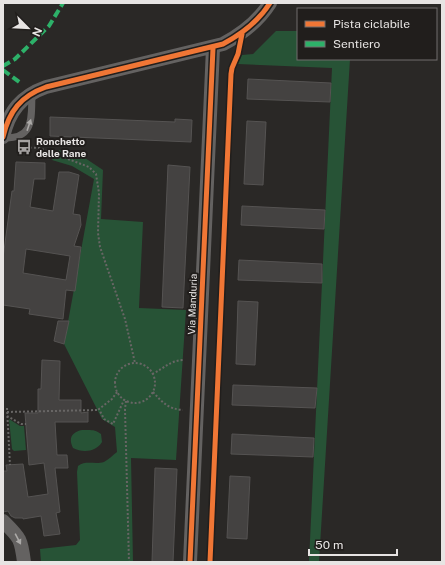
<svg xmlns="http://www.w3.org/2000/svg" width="445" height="565" font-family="'Public Sans',sans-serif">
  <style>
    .green { fill: #275336 }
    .building { fill: #444241; stroke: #555352; fill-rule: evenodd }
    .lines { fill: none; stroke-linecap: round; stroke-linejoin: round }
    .path { stroke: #686665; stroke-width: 2; stroke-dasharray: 2 2; stroke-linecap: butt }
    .service { stroke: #646261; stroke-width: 7 }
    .minor { stroke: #646261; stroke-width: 14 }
    .quiet { stroke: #2db169; stroke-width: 4; stroke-dasharray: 8 4; stroke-linecap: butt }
    .cycleway-casing { stroke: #211e1c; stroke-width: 8 }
    .cycleway { stroke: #f07635; stroke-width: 5 }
    .oneway { fill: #acaaa8 }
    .labels { text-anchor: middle; stroke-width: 4; stroke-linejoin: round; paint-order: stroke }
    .poi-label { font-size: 10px; font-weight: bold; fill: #e7e4e3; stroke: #211e1c; text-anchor: start }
    .street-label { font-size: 10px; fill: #e7e4e3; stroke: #211e1c }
  </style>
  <rect width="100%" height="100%" fill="#2a2826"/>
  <path class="green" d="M276,31H298V59H350L319,562H309L332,68L238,64L242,55L253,54Z
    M59,150L85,158L103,170L101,219L143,222L139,308L186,310L176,460L131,458L133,562H41L40,549L76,545L80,540L77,472L78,466C86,460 95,465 104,462C108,460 113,455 117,452L115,427L102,419L64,344L94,179L72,166L52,160Z
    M9,419L20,426H24L26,450L14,451L12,449Z
    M82,430C90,430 95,429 101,434L102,442C96,452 83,453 73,448C68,438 72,432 82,430Z"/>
  <path class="building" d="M248,79L331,83L330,102L247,99Z
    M50,117L175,122V119L192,120L191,142L50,136Z
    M247,121L266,122L263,185L244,184Z
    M16,162L45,163V179H34L30,207L53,211L59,172H69L79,175L73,214L80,215L81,225L74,246L81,247L75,291L66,290L63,319L29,314L30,309L3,305V258L12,191H14ZM26,249L70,256L66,280L23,273Z
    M168,165L190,167L183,308L162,307Z
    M242,206L325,210L324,229L241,225Z
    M239,260L322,264V283L238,280Z
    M238,301L258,302L255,365L236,364Z
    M58,321H69L64,344L54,341Z
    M42,360L60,361L59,400H81V413L88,412V422H55L57,455H67L68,468H55L60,512L56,513L60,534L44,536L41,516L23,519V518H15L11,516L8,511L3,512V471H7L6,465L23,464L28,497L48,494L44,463L29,465L25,413H38V389H41Z
    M233,385L317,388L315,408L232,405Z
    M232,434L314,438L313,457L231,454Z
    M155,468L177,469L173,562H152Z
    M230,476L250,477L247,539L227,538Z"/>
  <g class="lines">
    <path class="path" d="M18,147L39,148L89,167L96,174L99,193L98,233L100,247L125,319L135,363
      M115 383a20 20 0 1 1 40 0a20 20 0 1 1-40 0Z
      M152,374C165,368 169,361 183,360
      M117,392L112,399L99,409L104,419L113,424L124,400
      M153,392C162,402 168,409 183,410
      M126,401L125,409L129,562
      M7,408L10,465
      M7,412L97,410L99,409
      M7,416L21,424H26"/>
    <path class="service" d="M3,138C35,139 31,118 32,94"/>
    <path class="minor" d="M3,137C9,111 21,96 46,87L223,44C242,34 258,22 270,3
      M3,521C20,538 21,538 24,562
      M190,562L213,48"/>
    <path class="quiet" d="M3,66L15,59L49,26L63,3
      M3,70L22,84"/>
    <g class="cycleway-casing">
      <path id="cycleway" d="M3,137C9,111 21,96 46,87L223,44C242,34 258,22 270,3
        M190,562L213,48
        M210,562L231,74L232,68L238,54L242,34"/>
    </g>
    <use href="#cycleway" class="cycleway"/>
  </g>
  <defs><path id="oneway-solid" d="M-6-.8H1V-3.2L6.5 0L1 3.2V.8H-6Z"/></defs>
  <g class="oneway">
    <use href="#oneway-solid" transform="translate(29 125) rotate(-71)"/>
    <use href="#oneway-solid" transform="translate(18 539) rotate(62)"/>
  </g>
  <defs>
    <g id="bus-bare" transform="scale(1.2)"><path d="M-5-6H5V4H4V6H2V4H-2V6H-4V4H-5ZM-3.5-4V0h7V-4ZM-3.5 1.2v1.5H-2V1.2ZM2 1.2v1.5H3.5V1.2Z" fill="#a5a2a1" stroke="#211e1c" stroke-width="2.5" paint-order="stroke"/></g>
  </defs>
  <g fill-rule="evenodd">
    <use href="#bus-bare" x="24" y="147"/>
  </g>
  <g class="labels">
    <g class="poi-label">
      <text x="36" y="145">Ronchetto<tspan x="36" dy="12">delle Rane</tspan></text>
    </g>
    <g class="street-label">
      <text transform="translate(192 304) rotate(-88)" y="4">Via Manduria</text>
    </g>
  </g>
  <rect width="445" height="565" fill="none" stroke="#e7e4e3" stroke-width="8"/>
  <rect x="297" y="8" width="140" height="52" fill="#211e1c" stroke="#706d6c"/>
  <rect x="305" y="21" width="20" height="6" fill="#f07635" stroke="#706d6c"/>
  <text x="333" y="28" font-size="12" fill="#e7e4e3">Pista ciclabile</text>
  <rect x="305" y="41" width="20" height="6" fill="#2db169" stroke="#706d6c"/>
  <text x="333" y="48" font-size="12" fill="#e7e4e3">Sentiero</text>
  <g transform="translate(28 28) rotate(114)" stroke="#211e1c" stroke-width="3" paint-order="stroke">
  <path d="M0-3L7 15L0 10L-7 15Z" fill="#e7e4e3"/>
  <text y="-6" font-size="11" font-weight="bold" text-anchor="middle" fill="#e7e4e3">N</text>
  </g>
  <path d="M309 549v6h88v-6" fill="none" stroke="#e7e4e3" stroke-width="2"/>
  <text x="315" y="549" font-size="12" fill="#e7e4e3" stroke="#211e1c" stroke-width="3" paint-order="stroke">50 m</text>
</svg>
